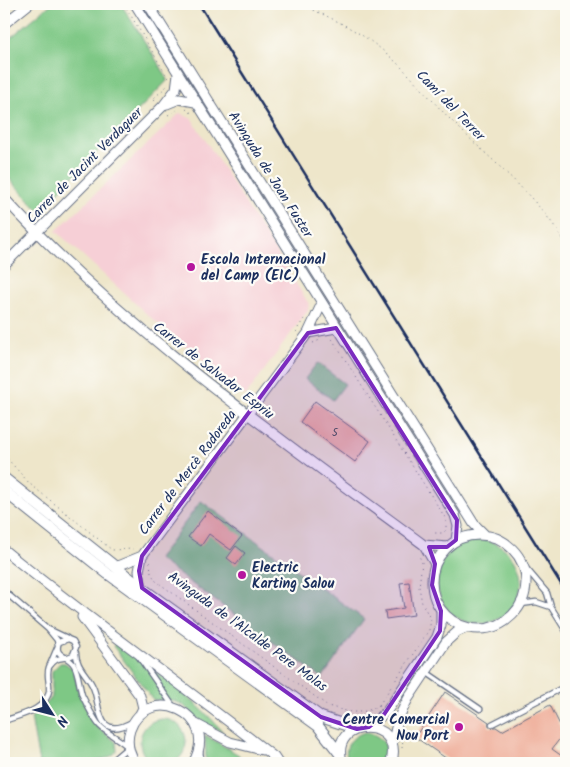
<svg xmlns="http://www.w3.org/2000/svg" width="570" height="767" font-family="Kalam,sans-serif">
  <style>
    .built { fill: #f6cfd6 }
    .green { fill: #7ec885; stroke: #4c7c72 }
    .building { fill: #eda58f }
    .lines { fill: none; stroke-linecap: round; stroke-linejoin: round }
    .service-casing { stroke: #656f84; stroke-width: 7 }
    .minor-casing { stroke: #656f84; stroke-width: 11 }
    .tertiary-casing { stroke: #656f84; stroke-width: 12 }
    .path { stroke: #656f84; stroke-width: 1; stroke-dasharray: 1 4; stroke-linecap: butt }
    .service { stroke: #fff; stroke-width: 4.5 }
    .minor { stroke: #fff; stroke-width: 9 }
    .tertiary { stroke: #fff; stroke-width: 10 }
    .rail { stroke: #1b2f5e; stroke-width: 2.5 }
    .marked { fill: #7b2cbf; fill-opacity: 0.2; stroke: #7b2cbf; stroke-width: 4; stroke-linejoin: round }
    .poi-dot { fill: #b5179e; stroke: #fdfcf7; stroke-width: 2 }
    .labels { text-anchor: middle; stroke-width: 4.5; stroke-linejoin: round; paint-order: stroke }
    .number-label { font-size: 11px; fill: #504c6a }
    .street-label { font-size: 14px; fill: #1b2f5e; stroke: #fdfcf7 }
    .poi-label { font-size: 14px; font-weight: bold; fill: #1b2f5e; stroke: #fdfcf7; text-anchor: start }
  </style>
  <rect width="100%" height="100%" fill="#fdfcf7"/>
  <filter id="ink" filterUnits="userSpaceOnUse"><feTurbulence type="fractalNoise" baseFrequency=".02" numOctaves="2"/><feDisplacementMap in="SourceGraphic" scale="10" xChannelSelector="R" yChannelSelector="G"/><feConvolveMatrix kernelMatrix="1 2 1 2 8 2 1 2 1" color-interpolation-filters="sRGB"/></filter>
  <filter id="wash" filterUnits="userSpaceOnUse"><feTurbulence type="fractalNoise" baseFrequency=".0096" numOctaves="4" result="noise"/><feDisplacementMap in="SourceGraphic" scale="20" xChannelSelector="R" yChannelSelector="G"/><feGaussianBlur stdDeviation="1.12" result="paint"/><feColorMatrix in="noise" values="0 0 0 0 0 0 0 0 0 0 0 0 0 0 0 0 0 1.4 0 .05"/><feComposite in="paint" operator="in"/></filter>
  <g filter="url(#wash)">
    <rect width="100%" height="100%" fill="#eee6ca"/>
    <path class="built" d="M180,113L192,119L309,304L308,310L247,394L244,395L149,316L56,231Z"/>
    <path class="green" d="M51,4H121L165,74L167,81L39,211L4,173V43Z
      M317,363L345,384L333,400L305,379Z
      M201,501L364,619L322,678L158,559Z
      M437 582a42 42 0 1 1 84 0a42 42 0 1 1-84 0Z
      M116,643C154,671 193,696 223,732L201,722L183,705L174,701L153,700L113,646Z
      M60,663H65L73,669L79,693L95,725L116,742L117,751C104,767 59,763 39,763L31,717L39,713L52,697V671Z
      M140 742a23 23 0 1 1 46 0a23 23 0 1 1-46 0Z
      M365,732C381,735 392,746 384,763H349C342,748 350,737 365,732Z
      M205,735L239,755L242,763H206Z"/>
    <g id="blocks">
      <path class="building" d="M315,401L370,441L355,462L300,422Z
        M208,511L242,536L231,550L209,534L201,546L188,537Z
        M236,546L245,553L236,565L227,558Z
        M409,582L414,615L386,619L385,611L404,608L400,583Z
        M445,692L489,722V727H496L502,731L550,705L564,733L552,749L566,759V763H453L415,737Z"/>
    </g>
  </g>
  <g filter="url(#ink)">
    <use href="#blocks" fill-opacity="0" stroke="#656f84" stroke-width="1"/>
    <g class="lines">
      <g class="service-casing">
        <path id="service" d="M525,567L547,593L551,607L566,631
          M4,591L48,629
          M521,604L536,602L551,607
          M58,645L57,640L48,629L67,638
          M57,648L49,667C58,654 62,661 73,655L76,647L73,641L68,639L59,642C53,657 68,655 74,665C79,674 79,686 82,695C86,703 94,720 100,726C108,734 120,739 128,747L109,763
          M76,653C76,667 88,675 93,687C101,704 95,742 132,722
          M139,657L173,706
          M426,672L480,709
          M4,721C19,715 46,711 49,691C50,682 46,675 49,667
          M492,724L566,686
          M200,752L202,763"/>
      </g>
      <g class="minor-casing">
        <path id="minor" d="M135,4L455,515L458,526L456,540
          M148,4L464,508L474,524L485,535
          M4,24L29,4
          M167,104L179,99L195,102
          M4,198C128,333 278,437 424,545L435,564
          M4,265L163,106L176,89L178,74
          M322,303L308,333L336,328
          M432 582a47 47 0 1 1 94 0a47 47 0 1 1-94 0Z
          M424,545L447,547
          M4,550C92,622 185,686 274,757L278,763
          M142,556L308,333
          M115,567L142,556L139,571L142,588
          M82,617L140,696L143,708L139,716
          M196,724L230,742L262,750
          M369,727L387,711L437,637L441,625V611
          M392,745L398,719L408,699L446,642L457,632L466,628
          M135,763C129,753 126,742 130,730C147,682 222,713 193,763"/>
      </g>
      <g class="tertiary-casing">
        <path id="tertiary" d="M4,478L142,588L321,717L357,729
          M4,491L108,574L318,726L340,754
          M342,763C327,716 406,716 391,763"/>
      </g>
      <path class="path" d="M124,4L168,78
        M300,4C327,16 354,28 377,46C404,66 426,95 450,119C488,158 539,197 566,244
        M155,101L153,99L167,86
        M186,109L193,114
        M168,115L177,110
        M297,332L296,331L304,319
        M332,339L446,519V530L443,533H433L430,536
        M313,343L320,340
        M4,455L30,484L112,550L133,549
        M150,562L151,573L156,581L328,706C349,712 358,716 379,706
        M379,705L429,630L431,620L422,603L419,587L422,562L418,554
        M402,748L403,739
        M402,757L408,763"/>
      <use href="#service" class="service"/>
      <use href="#minor" class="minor"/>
      <use href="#tertiary" class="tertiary"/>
      <path class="rail" d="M199,4L566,592"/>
    </g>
  </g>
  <path class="marked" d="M336,328L457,520L456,540L447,547H429L435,564L432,585L441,611L440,631L383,716L369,727L357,729L321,717L142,588L139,571L142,556L308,333Z"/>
  <g class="poi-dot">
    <circle cx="191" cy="267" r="5"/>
    <circle cx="242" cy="575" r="5"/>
    <circle cx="459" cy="727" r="5"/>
  </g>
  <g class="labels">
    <g class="number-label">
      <text x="335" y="436">5</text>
    </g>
    <g class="street-label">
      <text transform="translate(451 105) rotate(46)" y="5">Camí del Terrer</text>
      <text transform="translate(84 165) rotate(-45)" y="5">Carrer de Jacint Verdaguer</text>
      <text transform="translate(271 174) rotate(58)" y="5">Avinguda de Joan Fuster</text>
      <text transform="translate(214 370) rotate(38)" y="5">Carrer de Salvador Espriu</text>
      <text transform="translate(187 472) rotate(-53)" y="5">Carrer de Mercè Rodoreda</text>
      <text transform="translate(248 631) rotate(36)" y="5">Avinguda de l'Alcalde Pere Molas</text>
    </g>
    <g class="poi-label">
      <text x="201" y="264">Escola Internacional<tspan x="201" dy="16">del Camp (EIC)</tspan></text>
      <text x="252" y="572">Electric<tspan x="252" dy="16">Karting Salou</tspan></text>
      <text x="449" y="724" text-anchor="end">Centre Comercial<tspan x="449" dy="16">Nou Port</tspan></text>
    </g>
  </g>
  <rect width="570" height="767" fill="none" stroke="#fdfcf7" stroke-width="20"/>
  <g transform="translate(52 714) rotate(126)" stroke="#fdfcf7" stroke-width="4" paint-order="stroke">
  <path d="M0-4L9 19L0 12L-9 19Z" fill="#1b2f5e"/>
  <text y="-8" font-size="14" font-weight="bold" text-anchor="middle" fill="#1b2f5e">N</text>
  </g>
</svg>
